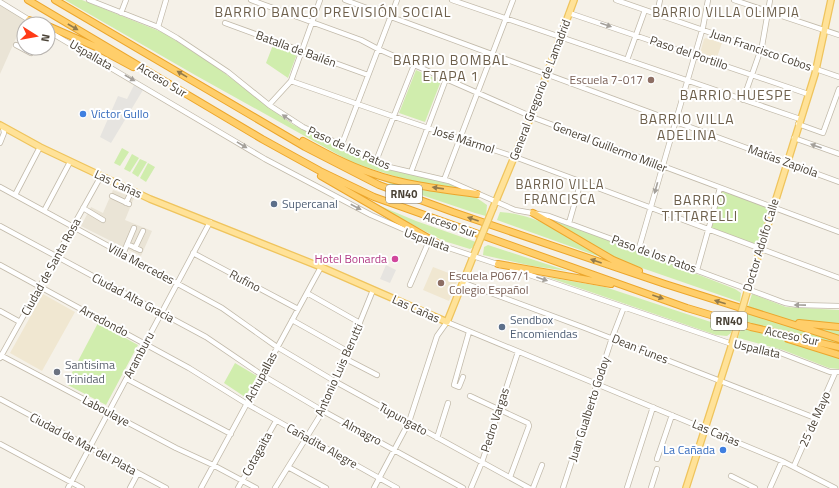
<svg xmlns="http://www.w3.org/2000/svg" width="839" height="488" font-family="'Titillium Web',sans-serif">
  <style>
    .residential { fill: #eae4d6 }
    .education { fill: #f0e7d1 }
    .green { fill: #d0edad }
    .parking { fill: #e6e4e0 }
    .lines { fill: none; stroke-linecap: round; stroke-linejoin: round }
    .minor-casing { stroke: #c2baaa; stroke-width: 6 }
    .major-casing { stroke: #efc45d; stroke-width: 8 }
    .highway-casing { stroke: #eca62c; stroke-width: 8 }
    .minor { stroke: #fff; stroke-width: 4.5 }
    .major { stroke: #ffe298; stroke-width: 5.5 }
    .highway { stroke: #ffce6a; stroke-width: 6 }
    .major-bridge-casing { stroke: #efc45d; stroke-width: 8; stroke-linecap: butt }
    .major-bridge { stroke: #ffe298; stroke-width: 5.5 }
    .oneway { fill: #a4a09a }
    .oneway2 { fill: #927a4b }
    .education-dot { fill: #8d6e63; stroke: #fff; stroke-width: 1.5 }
    .shop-dot { fill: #3f7fe0; stroke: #fff; stroke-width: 1.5 }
    .service-dot { fill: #5c6f8a; stroke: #fff; stroke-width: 1.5 }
    .hotel-dot { fill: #d1479c; stroke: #fff; stroke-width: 1.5 }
    .worship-dot { fill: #6b7280; stroke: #fff; stroke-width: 1.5 }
    .labels { text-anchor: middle; stroke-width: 4; stroke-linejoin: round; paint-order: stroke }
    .shield { fill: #fff; stroke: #807b72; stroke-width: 1 }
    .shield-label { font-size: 11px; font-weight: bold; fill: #4a4236 }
    .street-label { font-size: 12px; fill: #4a4236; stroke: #fff }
    .education-label { font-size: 12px; fill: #785e54; stroke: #fff; text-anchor: end }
    .shop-label { font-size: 12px; fill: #366cbe; stroke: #fff; text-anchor: start }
    .service-label { font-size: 12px; fill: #4e5e75; stroke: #fff; text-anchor: start }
    .hotel-label { font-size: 12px; fill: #b23c85; stroke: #fff; text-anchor: end }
    .worship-label { font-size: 12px; fill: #5b616d; stroke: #fff; text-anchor: start }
    .neighbourhood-label { font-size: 13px; letter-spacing: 1px; fill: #6e604c; stroke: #fff }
    .quarter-label { font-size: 14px; letter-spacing: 1px; fill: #6e604c; stroke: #fff }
  </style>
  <rect width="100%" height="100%" fill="#f5f1e8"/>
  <path class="residential" d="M0,3L25,18L0,74Z
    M113,190L134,198L125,220L152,231L141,256L81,226L91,207L103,213Z"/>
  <path class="education" d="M706,38L722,43L716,60L700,53L704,39Z
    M433,267L459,277L449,301L423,290Z
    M43,294L75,312L42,371L10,353Z"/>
  <path class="green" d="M65,0H82L164,33L215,66L292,124L312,134L377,165L450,184L462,190L410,181L353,163L195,75Z
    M273,45L297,54L288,78L266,63Z
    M416,70L441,81L425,122L399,113Z
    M122,148L129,152L120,166L114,163Z
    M132,154L139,158L130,172L124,169Z
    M140,159L147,162L138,177L132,173Z
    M148,163L155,167L146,182L140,178Z
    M377,178L474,196L487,205L486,216L475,213L395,186Z
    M721,188L772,208L760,248L709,229Z
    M378,205L416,221L476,242L474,247L470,249L444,241L386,211Z
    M500,212C539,214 571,238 603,258L497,220Z
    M551,219L566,223L735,289L741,293L740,302L616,259Z
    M488,245L568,271L532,266L483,255L484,247Z
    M547,277L605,287L732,329L731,333L727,336L716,335Z
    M752,294L786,307L839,310V369L829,368L783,350L738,338Z
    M98,323L138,345L106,405L66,384Z
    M235,363L257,376L245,397L224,383Z"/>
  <path class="parking" d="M134,85L143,90L111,143L100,137L118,96L127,99Z
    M386,265L396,270L390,283L380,279Z"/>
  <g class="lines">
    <g class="minor-casing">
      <path id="minor" d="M89,0L158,27L177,38L228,72L269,105L303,127L389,167L449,181L515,210L549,216L785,303L798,305L839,306
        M251,0L361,40L378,49L537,119L839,232
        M345,0L839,182
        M452,0L800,119
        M616,0L839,77
        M734,0L839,35
        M0,2L31,21
        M121,13L126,0
        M569,13L808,94
        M657,14L660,0
        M225,23L368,75
        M158,27L166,0
        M48,31L265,159L371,215L428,240
        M16,45L31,53
        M627,60L645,10
        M291,81L389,115L515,157L839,278
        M743,100L762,46L770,0
        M269,105L291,81L320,0
        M798,124L823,133L839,89
        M794,138L839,154
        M0,143L4,133L3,127
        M342,144L397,0
        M376,161L414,65
        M411,172L446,79
        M444,180L513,0
        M0,187L222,308L277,347L336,382L529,488
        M15,195L40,147
        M112,196L129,204
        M126,203L132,190
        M83,208L103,220
        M44,211L70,162
        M569,223L581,181
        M0,226L206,337L262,375L323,411L463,488
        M127,244L140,250
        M440,245L500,265
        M135,248L143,231
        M639,248L703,27L708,0
        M193,253L298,309
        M123,254L134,228
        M0,265L189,368L247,404L397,488
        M512,269L732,344L778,352L830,372H839
        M697,270L720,188
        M464,283L585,328L815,418
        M410,285L429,241
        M307,293L360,323
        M0,311L20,322
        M292,320L349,352
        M0,355L176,448L213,465L256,488
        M0,358L101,176
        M346,359L377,375
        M463,377L459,387L454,385L469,332
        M127,379L231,434
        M470,396L528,423L529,426L510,477
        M0,399L166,488
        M437,438L448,403
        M0,444L82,488
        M657,459L672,415
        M794,466L835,373
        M288,467L326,488
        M731,476L755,488
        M68,488L210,222
        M130,488L138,473
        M201,488L321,267
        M238,488L276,421
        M275,488L326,406L373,290
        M374,488L409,422L437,336L447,322L782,461L835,488
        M471,488L482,462L518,352
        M533,488L542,465
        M563,488L612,338L624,307
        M627,488L653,407
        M651,488L657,469
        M770,488L782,461"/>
    </g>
    <g class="major-casing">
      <path id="major" d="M0,125L40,147L150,199L321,267L447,322L477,247
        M493,208L534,109L574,0
        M748,289L815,74L831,0
        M686,488L732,344"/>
    </g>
    <g class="highway-casing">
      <path id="highway" d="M28,0L262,139L320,171L374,197L687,308L751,327L839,347
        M55,0L305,147L379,185L453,212L665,284L839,339
        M29,20L42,24
        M48,26L96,47L133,67
        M303,141C325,153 347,165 371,173C404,185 441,189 477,194
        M321,176L442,246
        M533,213L613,260L639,271
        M498,264L611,284
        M799,323L839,327
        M788,339L839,355"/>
    </g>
    <use href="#minor" class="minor"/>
    <use href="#major" class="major"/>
    <use href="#highway" class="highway"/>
    <g class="major-bridge-casing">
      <path id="major-bridge" d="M477,247L493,208
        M732,344L748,289"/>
    </g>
    <use href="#major-bridge" class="major-bridge"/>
  </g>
  <defs><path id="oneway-solid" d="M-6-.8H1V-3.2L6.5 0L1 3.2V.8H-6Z"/></defs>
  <g class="oneway">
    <use href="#oneway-solid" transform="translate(606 25) rotate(19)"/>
    <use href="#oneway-solid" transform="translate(130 78) rotate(30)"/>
    <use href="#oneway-solid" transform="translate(287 118) rotate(-145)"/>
    <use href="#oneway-solid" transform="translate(242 145) rotate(31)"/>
    <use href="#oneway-solid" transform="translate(816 146) rotate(-160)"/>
    <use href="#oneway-solid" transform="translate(656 188) rotate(106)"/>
    <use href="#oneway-solid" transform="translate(356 207) rotate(28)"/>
    <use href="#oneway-solid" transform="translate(542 279) rotate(19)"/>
    <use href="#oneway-solid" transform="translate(800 305) rotate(-179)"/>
  </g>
  <g class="oneway2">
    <use href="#oneway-solid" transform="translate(73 27) rotate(30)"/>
    <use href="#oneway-solid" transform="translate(182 74) rotate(-149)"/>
    <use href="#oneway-solid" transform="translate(438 188) rotate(-172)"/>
    <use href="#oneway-solid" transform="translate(473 219) rotate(-161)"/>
    <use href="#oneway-solid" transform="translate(596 261) rotate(-161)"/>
    <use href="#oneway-solid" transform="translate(658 297) rotate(19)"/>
    <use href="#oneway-solid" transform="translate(720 302) rotate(-162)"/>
  </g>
  <g class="education-dot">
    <circle cx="651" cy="80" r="4"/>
    <circle cx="441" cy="283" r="4"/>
  </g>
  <g class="shop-dot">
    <circle cx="83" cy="114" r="4"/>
    <circle cx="723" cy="450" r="4"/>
  </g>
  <g class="service-dot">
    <circle cx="274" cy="204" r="4"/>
    <circle cx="502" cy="327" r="4"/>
  </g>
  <circle class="hotel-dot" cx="395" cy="259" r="4"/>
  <circle class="worship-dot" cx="57" cy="372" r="4"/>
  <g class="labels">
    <g class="shield">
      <rect x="386" y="185" width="36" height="18" rx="3"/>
      <rect x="711" y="312" width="36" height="18" rx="3"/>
    </g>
    <g class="shield-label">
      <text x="404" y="198">RN40</text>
      <text x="729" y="325">RN40</text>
    </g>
    <g class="street-label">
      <text transform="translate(296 49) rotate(20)" y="4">Batalla de Bailén</text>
      <text transform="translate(761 50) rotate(19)" y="4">Juan Francisco Cobos</text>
      <text transform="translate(689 53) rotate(19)" y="4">Paso del Portillo</text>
      <text transform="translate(91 55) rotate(30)" y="4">Uspallata</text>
      <text transform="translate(162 80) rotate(31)" y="4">Acceso Sur</text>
      <text transform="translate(540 90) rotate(-69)" y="4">General Gregorio de Lamadrid</text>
      <text transform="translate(464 140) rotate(18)" y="4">José Mármol</text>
      <text transform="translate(610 147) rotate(21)" y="4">General Guillermo Miller</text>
      <text transform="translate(349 148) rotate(24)" y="4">Paso de los Patos</text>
      <text transform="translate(783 161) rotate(20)" y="4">Matías Zapiola</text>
      <text transform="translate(118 184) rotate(25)" y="4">Las Cañas</text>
      <text transform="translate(450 225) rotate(19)" y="4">Acceso Sur</text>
      <text transform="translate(427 240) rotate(20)" y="4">Uspallata</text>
      <text transform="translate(761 245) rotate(-73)" y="4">Doctor Adolfo Calle</text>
      <text transform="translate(654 254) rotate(20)" y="4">Paso de los Patos</text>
      <text transform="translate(141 264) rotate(28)" y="4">Villa Mercedes</text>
      <text transform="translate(51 267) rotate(-61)" y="4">Ciudad de Santa Rosa</text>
      <text transform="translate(245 281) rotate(28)" y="4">Rufino</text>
      <text transform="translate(133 298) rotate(28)" y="4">Ciudad Alta Gracia</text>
      <text transform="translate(416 309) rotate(24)" y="4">Las Cañas</text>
      <text transform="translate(104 321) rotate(28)" y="4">Arredondo</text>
      <text transform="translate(792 336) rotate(12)" y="4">Acceso Sur</text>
      <text transform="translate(640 349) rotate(22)" y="4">Dean Funes</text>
      <text transform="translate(757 349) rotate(13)" y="4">Uspallata</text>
      <text transform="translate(139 355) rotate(-62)" y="4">Aramburu</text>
      <text transform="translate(339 370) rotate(-66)" y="4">Antonio Luis Berutti</text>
      <text transform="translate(261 377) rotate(-62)" y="4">Achupallas</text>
      <text transform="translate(589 409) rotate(-72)" y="4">Juan Gualberto Godoy</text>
      <text transform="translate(106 411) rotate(28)" y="4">Laboulaye</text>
      <text transform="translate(403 419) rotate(29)" y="4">Tupungato</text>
      <text transform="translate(815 419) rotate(-66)" y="4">25 de Mayo</text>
      <text transform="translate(495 420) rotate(-72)" y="4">Pedro Vargas</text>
      <text transform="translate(362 432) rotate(28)" y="4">Almagro</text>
      <text transform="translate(716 433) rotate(23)" y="4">Las Cañas</text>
      <text transform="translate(83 444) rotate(28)" y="4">Ciudad de Mar del Plata</text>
      <text transform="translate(322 446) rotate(29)" y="4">Cañadita Alegre</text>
      <text transform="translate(257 454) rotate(-61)" y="4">Cotagaita</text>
    </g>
    <g class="education-label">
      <text x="643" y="84">Escuela 7-017</text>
      <text x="449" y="280" text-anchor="start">Escuela P067/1<tspan x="449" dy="14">Colegio Español</tspan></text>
    </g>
    <g class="shop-label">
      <text x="91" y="118">Victor Gullo</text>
      <text x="715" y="454" text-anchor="end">La Cañada</text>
    </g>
    <g class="service-label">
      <text x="282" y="208">Supercanal</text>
      <text x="510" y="324">Sendbox<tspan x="510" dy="14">Encomiendas</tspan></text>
    </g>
    <g class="hotel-label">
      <text x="387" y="263">Hotel Bonarda</text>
    </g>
    <g class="worship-label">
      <text x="65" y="369">Santisima<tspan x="65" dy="14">Trinidad</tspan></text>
    </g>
    <g class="neighbourhood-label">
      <text x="726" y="17">BARRIO VILLA OLIMPIA</text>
      <text x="560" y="189">BARRIO VILLA<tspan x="560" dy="15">FRANCISCA</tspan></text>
    </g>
    <g class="quarter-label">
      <text x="333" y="17">BARRIO BANCO PREVISIÓN SOCIAL</text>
      <text x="451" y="65">BARRIO BOMBAL<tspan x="451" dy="16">ETAPA 1</tspan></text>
      <text x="736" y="100">BARRIO HUESPE</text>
      <text x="687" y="124">BARRIO VILLA<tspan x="687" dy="16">ADELINA</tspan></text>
      <text x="700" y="205">BARRIO<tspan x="700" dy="16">TITTARELLI</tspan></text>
    </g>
  </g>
  <g transform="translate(36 36) rotate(101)"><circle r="19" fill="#ffffff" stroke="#b7b3af"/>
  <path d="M0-3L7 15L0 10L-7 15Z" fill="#ff3a16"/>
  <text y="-6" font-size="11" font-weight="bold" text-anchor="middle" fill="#4a4236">N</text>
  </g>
</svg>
